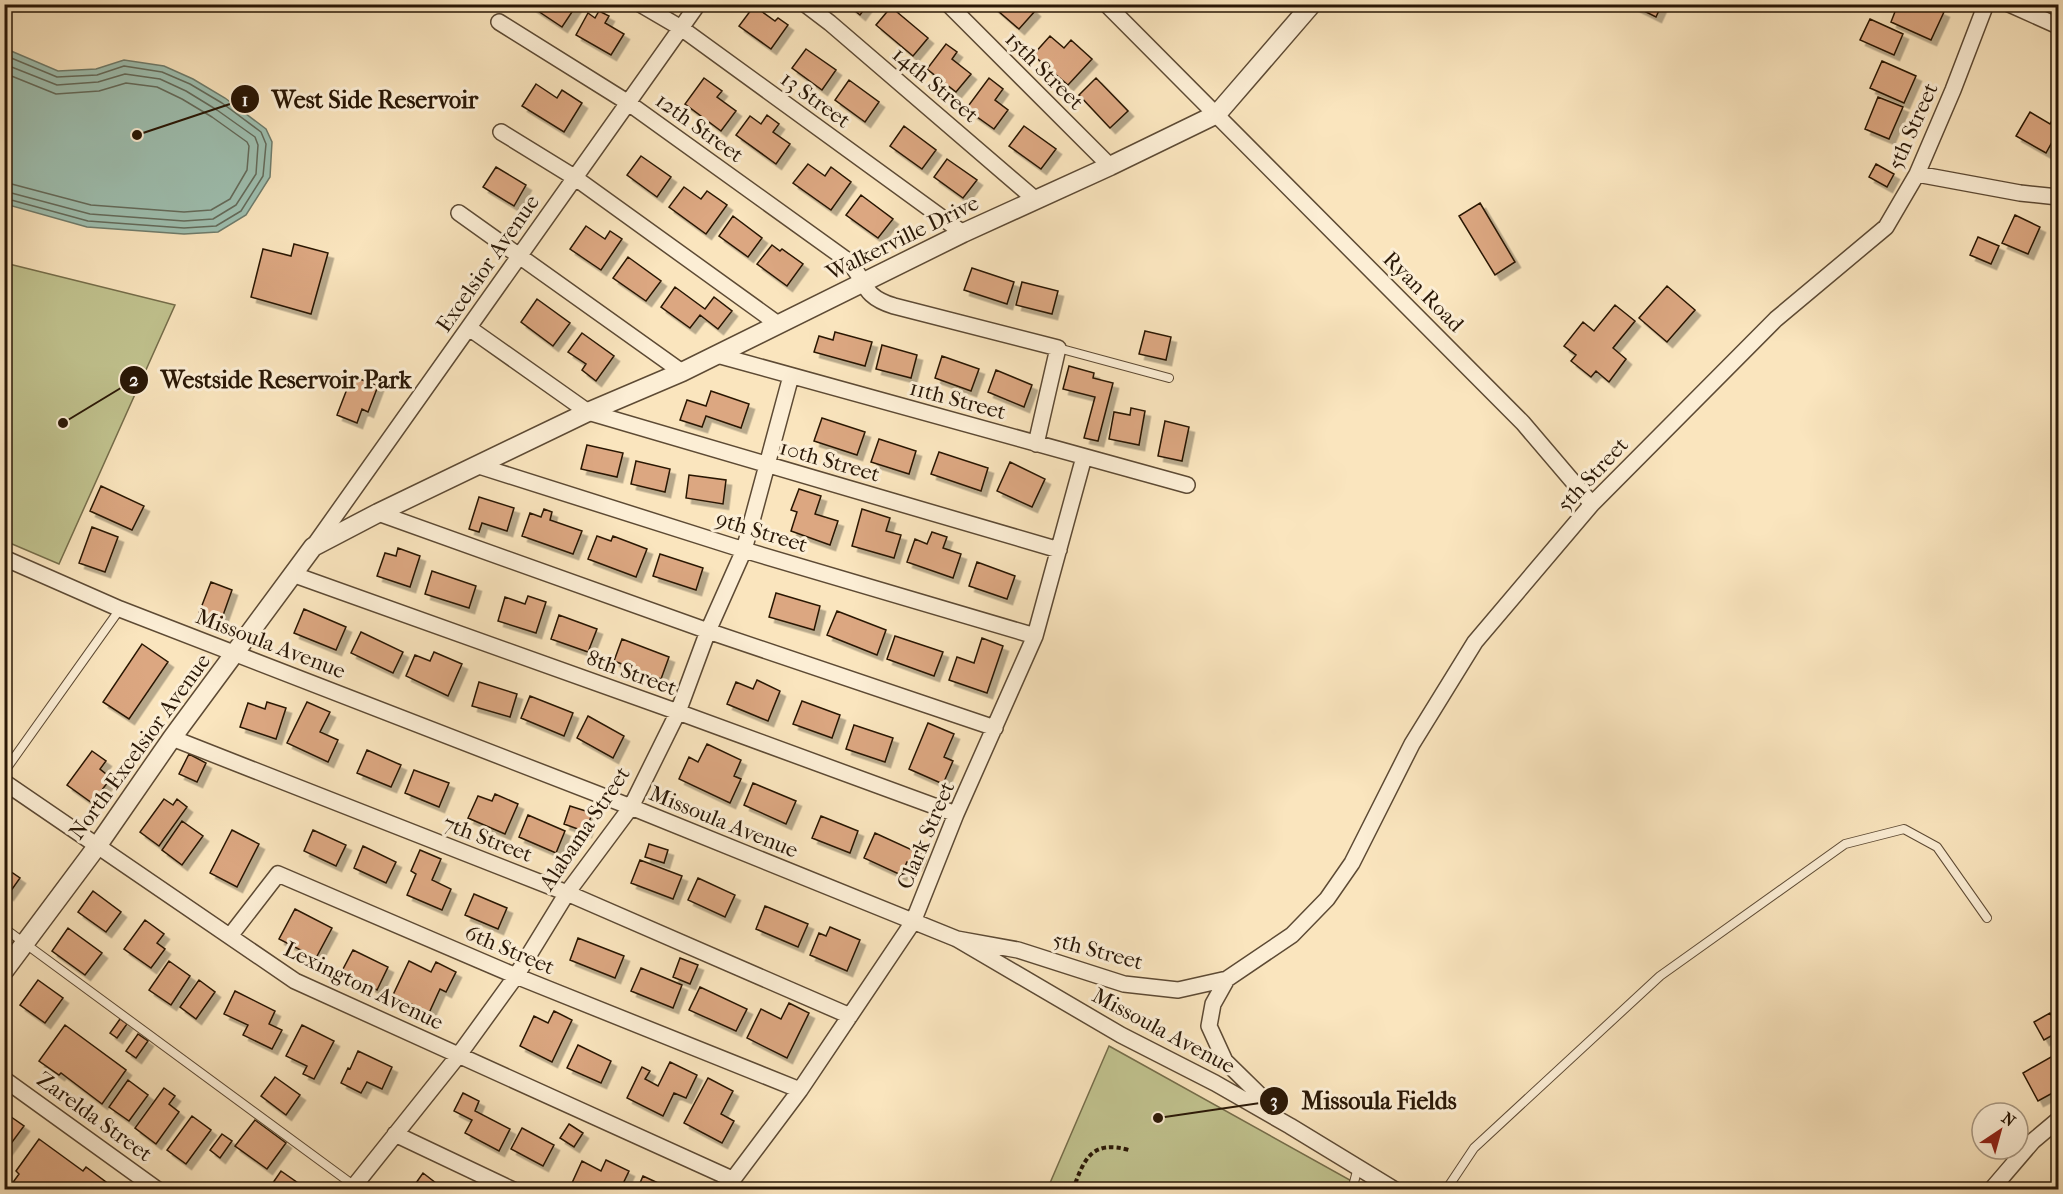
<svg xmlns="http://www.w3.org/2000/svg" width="2063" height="1194" font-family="'IM FELL French Canon',serif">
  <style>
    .green { fill: #c1c38f; stroke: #756d4a; stroke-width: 1.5 }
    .water { fill: #9ebfb0; stroke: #6f7c6c; stroke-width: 1.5 }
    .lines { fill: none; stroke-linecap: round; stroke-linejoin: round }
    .shore { stroke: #646b5b; stroke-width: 1.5 }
    .building { fill: #dca781; stroke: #291706; stroke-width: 1.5; filter: url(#shadow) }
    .service-casing { stroke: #5d4a34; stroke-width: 10 }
    .minor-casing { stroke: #5d4a34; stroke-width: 18 }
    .tertiary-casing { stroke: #5d4a34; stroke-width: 21 }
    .path { stroke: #291706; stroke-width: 4; stroke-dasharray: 4.5 3; stroke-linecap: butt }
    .service { stroke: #fceed5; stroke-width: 8 }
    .minor { stroke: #fceed5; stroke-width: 15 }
    .tertiary { stroke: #fceed5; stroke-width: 18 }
    .labels { text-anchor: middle; stroke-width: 6; stroke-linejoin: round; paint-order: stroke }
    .street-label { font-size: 22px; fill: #291706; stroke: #fceed5 }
    .leader { fill: none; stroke: #291706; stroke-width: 2 }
    .callout-dot { fill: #291706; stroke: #fceed5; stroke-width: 2 }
    .mark-label { font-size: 18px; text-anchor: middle; font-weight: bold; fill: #fff }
    .callout-label { font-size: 24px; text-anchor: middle; font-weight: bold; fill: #291706; stroke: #fceed5; stroke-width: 6; stroke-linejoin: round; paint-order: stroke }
  </style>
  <defs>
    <filter id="shadow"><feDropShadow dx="5.5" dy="5.5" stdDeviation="0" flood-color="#0004"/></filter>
  </defs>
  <rect width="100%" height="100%" fill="#fae5be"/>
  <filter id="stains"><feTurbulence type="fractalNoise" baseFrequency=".00333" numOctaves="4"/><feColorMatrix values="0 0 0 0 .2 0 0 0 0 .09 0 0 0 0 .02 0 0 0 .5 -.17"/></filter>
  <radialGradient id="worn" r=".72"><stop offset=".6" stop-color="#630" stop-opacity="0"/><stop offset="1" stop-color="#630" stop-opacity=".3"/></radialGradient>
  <path class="green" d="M5,263L175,305L59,564L5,541Z
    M1109,1046L1366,1189L1047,1190Z"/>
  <path class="water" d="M4,48L58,71L96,69L124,60L164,66L193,79L225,98L266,129L272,142L270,177L246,215L218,232L184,234L87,227L5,204Z"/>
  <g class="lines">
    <path class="shore" d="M4,55L57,77L97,75L124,66L162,72L190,84L222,103L261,132L266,144L263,176L241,211L216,226L184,228L88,221L4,198
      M4,64L57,85L98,82L125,74L160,79L186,91L217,110L255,137L258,145L256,174L236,205L213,219L184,221L90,214L4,191
      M4,73L56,94L99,91L126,83L157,87L182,99L212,117L247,142L249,146L247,170L230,199L211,210L184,212L91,205L4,182"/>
  </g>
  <path class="building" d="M573,4L576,6L562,27L529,5Z
    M847,4H868L860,15Z
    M990,4H1027L1035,11L1019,29Z
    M1630,4H1662L1656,17Z
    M1898,4H1926L1944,12L1931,40L1891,22Z
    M754,6L775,21L778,18L788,25L771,49L739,26Z
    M891,7L928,38L913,56L876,25Z
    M599,11L609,16L605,23L624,34L611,55L576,35L588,13L595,18Z
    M1870,19L1903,34L1894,55L1860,40Z
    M1050,36L1064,48L1071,40L1092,59L1068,85L1033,55Z
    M946,44L957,52L952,59L971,74L956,92L927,69Z
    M806,49L836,70L822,90L792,68Z
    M1882,61L1916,76L1904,103L1870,88Z
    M704,78L722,91L717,97L736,111L721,131L685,104Z
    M989,78L1003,89L995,100L1008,110L994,129L966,109Z
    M1096,78L1128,111L1110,128L1079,95Z
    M849,80L879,102L865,122L835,100Z
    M536,84L557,98L562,90L582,103L564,132L522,106Z
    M1878,97L1903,107L1889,139L1865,129Z
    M2058,109V131L2046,153L2016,136L2030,112L2050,124Z
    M767,115L779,124L773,132L790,144L776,164L736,135L750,116L761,124Z
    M904,126L936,150L922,169L890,146Z
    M1024,126L1056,149L1041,169L1009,146Z
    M641,156L671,177L657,197L627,175Z
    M947,159L977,180L963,198L934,177Z
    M808,164L825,176L831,167L851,182L831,210L793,183Z
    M1876,164L1894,174L1887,187L1869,177Z
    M496,167L526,185L514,206L483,187Z
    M684,187L701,199L707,191L727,205L706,234L669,207Z
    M861,195L893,219L878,238L846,215Z
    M1480,203L1515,262L1495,275L1459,216Z
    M2015,215L2040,227L2028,254L2002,243Z
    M733,216L762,238L748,257L719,236Z
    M586,226L605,239L610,231L622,239L601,270L570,249Z
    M1978,237L1999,246L1991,264L1970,255Z
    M294,244L328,253L311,314L251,297L263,249L291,256Z
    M772,245L780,251L782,249L803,264L787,286L757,264Z
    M628,257L661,281L646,301L613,278Z
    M972,268L1014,282L1007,304L964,290Z
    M1022,282L1058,291L1052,314L1016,305Z
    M1667,286L1695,310L1667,342L1639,318Z
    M675,287L705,309L714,297L732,311L718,329L700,315L690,328L661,307Z
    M537,299L570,323L553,346L521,322Z
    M1615,305L1635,321L1613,348L1626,359L1609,382L1596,371L1591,377L1571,361L1576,355L1564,346L1583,322L1594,331Z
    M1145,331L1171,337L1166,360L1139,354Z
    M835,332L872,342L865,366L814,352L819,336L833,340Z
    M582,333L614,356L596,381L582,370L586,364L568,352Z
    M882,345L917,355L911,378L876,369Z
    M942,356L979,369L971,391L935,378Z
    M1069,366L1094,373L1093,378L1113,383L1098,441L1084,438L1095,397L1063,389Z
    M996,370L1032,385L1024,407L988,392Z
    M352,376L378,386L368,412L362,409L357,423L337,415Z
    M711,391L749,404L741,428L706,416L702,427L680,420L687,400L706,406Z
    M1131,408L1145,411L1139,445L1109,439L1114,412L1130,415Z
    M822,418L865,432L857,455L814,441Z
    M1165,421L1189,427L1182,461L1158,456Z
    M879,439L916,451L909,474L871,462Z
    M587,445L623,453L617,477L581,469Z
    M939,452L988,468L981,491L931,474Z
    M636,461L670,469L665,492L631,484Z
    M1010,462L1045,479L1032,507L997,491Z
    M689,475L726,480L723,504L686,498Z
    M101,486L144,506L132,530L90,511Z
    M799,489L821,496L815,514L838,521L830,545L791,531L797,512L791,510Z
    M479,497L514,508L507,531L482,523L479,532L469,529Z
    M544,509L552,512L550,520L582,531L573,554L522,536L530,513L541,517Z
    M862,509L890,518L886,531L901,535L894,558L852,546Z
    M92,527L118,537L105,572L79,563Z
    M932,532L947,537L943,548L961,554L953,578L907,562L915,539L927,544Z
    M597,536L611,541L613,536L647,549L636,577L588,559Z
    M398,548L420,556L410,587L377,576L385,553L396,556Z
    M660,554L703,568L696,590L653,576Z
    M977,562L1015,576L1007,599L969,586Z
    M432,571L476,586L469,608L425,594Z
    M211,582L232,590L221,621L199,613Z
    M776,593L820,606L814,630L769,617Z
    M528,596L546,602L536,633L498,621L505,597L525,604Z
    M304,609L346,627L336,650L294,633Z
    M837,611L886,630L877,655L827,635Z
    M559,615L597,629L588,652L551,639Z
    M361,632L403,652L393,673L351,653Z
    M895,636L943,652L934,676L887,659Z
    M982,638L1003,646L987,693L949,680L957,657L974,663Z
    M622,639L669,657L661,679L614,661Z
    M142,644L168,662L129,719L103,702Z
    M434,652L462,664L448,696L406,676L415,655L430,661Z
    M757,680L780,691L768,721L727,704L736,682L753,689Z
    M479,682L517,694L510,717L472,706Z
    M530,696L573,713L564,736L521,718Z
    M802,701L840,715L832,738L793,724Z
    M267,702L286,708L276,739L240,727L248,703L265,709Z
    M307,702L330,712L320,732L338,740L328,762L287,743Z
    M588,716L624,736L613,758L577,738Z
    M928,723L954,734L944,757L953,761L943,784L909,769Z
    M854,725L893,738L885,762L846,749Z
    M707,744L741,760L734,776L741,779L730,803L679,779L689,757L698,762Z
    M367,750L401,765L391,787L357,773Z
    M92,751L106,761L100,769L111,778L92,803L67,785Z
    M189,754L206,763L197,782L179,774Z
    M414,770L449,783L439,807L405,793Z
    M753,783L796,801L786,824L744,805Z
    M495,794L518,804L505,834L468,818L478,796L492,801Z
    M164,799L173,805L177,799L187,807L159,846L140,832Z
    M570,806L592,813L586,832L564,824Z
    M528,815L565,831L556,853L519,837Z
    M821,816L858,831L850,853L812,838Z
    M182,821L203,836L182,865L162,850Z
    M232,830L259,844L237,887L210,873Z
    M313,830L346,845L336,866L304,851Z
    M875,833L921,854L916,865L907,862L901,875L864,858Z
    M649,844L668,850L664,863L645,857Z
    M363,846L396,862L386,883L354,868Z
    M420,850L441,859L432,880L451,889L442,910L407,895L416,874L411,871Z
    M640,860L682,876L673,899L631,883Z
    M4,867L20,878L8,895L4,892Z
    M698,878L735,895L725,917L688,900Z
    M93,891L121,912L106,932L78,912Z
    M474,894L507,908L498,929L465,915Z
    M765,906L808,924L798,947L756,929Z
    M295,909L332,928L316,958L279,939Z
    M145,920L164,934L157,943L165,949L151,968L124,949Z
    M830,927L860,940L847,971L810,955L819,933L826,936Z
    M68,928L102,953L85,975L52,951Z
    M578,938L624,956L615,978L570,960Z
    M353,950L388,967L377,990L342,971Z
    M680,958L698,965L690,984L673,977Z
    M169,961L190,976L171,1005L149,990Z
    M409,961L431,972L436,962L456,972L446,992L440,989L429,1013L393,995Z
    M641,968L682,985L673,1008L631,991Z
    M38,980L63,998L45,1023L20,1005Z
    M199,980L215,992L196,1019L180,1007Z
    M700,987L747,1009L736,1031L689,1010Z
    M235,991L275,1011L269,1024L282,1030L272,1049L243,1035L248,1025L224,1014Z
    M789,1003L809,1013L787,1058L747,1038L761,1009L781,1019Z
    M554,1011L572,1020L552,1062L520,1046L534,1016L548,1023Z
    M2050,1013L2058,1027V1032L2044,1040L2034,1022Z
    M120,1019L127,1024L117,1038L110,1033Z
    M65,1025L126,1070L102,1104L61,1073L59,1075L39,1061Z
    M302,1025L334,1041L314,1079L303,1074L307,1066L286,1056Z
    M138,1034L148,1041L136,1058L126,1051Z
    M578,1045L611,1061L601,1083L567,1068Z
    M358,1051L392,1067L382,1089L367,1082L361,1093L341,1083L348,1068L350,1069Z
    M2058,1053V1090L2038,1101L2023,1073Z
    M670,1062L697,1075L686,1098L674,1093L663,1116L627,1098L642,1067L650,1071L645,1079L658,1086Z
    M275,1077L300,1095L286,1115L261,1096Z
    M708,1078L733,1091L721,1114L734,1121L722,1143L684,1123Z
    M128,1080L148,1095L129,1121L109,1107Z
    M164,1088L175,1096L169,1104L179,1112L156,1144L135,1128Z
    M463,1093L479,1101L475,1111L510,1129L499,1151L465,1133L472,1120L454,1111Z
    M4,1112L24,1126L4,1153Z
    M192,1116L211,1130L186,1164L167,1150Z
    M255,1120L286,1143L267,1169L235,1146Z
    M569,1124L583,1133L574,1147L560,1138Z
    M522,1128L554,1145L543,1166L511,1149Z
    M222,1134L232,1141L220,1158L210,1150Z
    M39,1139L83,1171L86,1167L106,1182L101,1190H44L38,1185L34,1190H11L9,1188L19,1174L16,1171Z
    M606,1160L629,1171L620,1190H585L572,1183L582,1161L601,1171Z
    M281,1171L298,1183L293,1190H268Z
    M423,1173L445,1190H411Z
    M643,1176L658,1183L656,1190H637Z"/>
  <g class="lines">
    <g class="service-casing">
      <path id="service" d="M1058,348L1169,378
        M4,772L120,609
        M4,928L356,1187
        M1352,1190L1358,1167
        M1446,1190L1474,1148L1660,976L1845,844L1904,829L1937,847L1987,918"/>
    </g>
    <g class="minor-casing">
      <path id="minor" d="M640,4L681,28L963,233
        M805,4L830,23L1036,200
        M948,4L1110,166
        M1106,4L1523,423L1592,504
        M2009,4L2058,26
        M499,22L627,102L844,258C868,277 857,295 894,306L1058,348L1036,444
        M501,132L574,177L778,324
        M1917,174L2020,193L2058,197
        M459,213L682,372
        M469,328L588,412L1059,550
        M717,355L1187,485
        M476,465L744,550L1035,636
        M378,513L708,631L995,728
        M313,547C442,367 569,185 698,4
        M4,558L120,609L631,807L957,939L1121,1035L1215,1083L1290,1126L1395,1190
        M292,574L678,712L956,814
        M172,738L567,893L850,1016
        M4,782L295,981L732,1179
        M230,936L278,874L516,976L800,1090
        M957,939L1018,950L1124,984L1178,990L1227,979L1292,935L1327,899L1352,863L1412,744L1475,642L1592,504L1776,319L1886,227L1917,174L1953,90L1986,4
        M1227,979L1213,1004L1209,1026L1225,1061L1276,1111
        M4,1079L158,1190
        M395,1134L513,1190
        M351,1190L458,1056L516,976L567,893L631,807L678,712L708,631L744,550L791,376
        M725,1190L800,1090L913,922L956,814L1035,636L1084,457
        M1991,1190L2033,1141L2058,1120"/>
    </g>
    <g class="tertiary-casing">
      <path id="tertiary" d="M4,971L98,845L172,738L313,547L378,513L588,412L682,372L963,233L1110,166L1217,114L1312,4"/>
    </g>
    <path class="path" d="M1073,1190C1084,1158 1092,1140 1129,1150"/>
    <use href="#service" class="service"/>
    <use href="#minor" class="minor"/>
    <use href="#tertiary" class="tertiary"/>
  </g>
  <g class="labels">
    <g class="street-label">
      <text transform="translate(1045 70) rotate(45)" y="8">15th Street</text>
      <text transform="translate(936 84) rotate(40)" y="8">14th Street</text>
      <text transform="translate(816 99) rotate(36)" y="8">13 Street</text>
      <text transform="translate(1912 126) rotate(-66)" y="8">5th Street</text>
      <text transform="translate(700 127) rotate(36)" y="8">12th Street</text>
      <text transform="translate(902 237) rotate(-26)" y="8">Walkerville Drive</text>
      <text transform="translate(487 263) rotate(-55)" y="8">Excelsior Avenue</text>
      <text transform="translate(1424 291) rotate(45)" y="8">Ryan Road</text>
      <text transform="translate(958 399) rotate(15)" y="8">11th Street</text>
      <text transform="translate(830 460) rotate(16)" y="8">10th Street</text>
      <text transform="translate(1592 474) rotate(-47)" y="8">5th Street</text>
      <text transform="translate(762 531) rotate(17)" y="8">9th Street</text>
      <text transform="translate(271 643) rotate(21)" y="8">Missoula Avenue</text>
      <text transform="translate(632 672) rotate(20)" y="8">8th Street</text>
      <text transform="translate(139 746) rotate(-54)" y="8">North Excelsior Avenue</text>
      <text transform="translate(724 821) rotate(22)" y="8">Missoula Avenue</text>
      <text transform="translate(584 828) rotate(-56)" y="8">Alabama Street</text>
      <text transform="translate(925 835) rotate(-67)" y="8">Clark Street</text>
      <text transform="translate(488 838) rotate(21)" y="8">7th Street</text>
      <text transform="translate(510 949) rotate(23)" y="8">6th Street</text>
      <text transform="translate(1098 950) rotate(15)" y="8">5th Street</text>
      <text transform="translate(364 985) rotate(26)" y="8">Lexington Avenue</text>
      <text transform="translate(1164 1030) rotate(28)" y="8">Missoula Avenue</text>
      <text transform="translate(95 1116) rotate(36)" y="8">Zarelda Street</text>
    </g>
  </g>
  <path class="leader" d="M137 135L245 99M63 423L134 380M1158 1118L1274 1101"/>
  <g class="callout-dot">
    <circle cx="137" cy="135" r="6"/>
    <circle cx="63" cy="423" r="6"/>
    <circle cx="1158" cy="1118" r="6"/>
    <circle cx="245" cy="99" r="15"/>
    <circle cx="134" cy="380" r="15"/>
    <circle cx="1274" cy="1101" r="15"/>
  </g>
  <g class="mark-label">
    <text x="245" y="106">1</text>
    <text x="134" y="386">2</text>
    <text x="1274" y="1107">3</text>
  </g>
  <g class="callout-label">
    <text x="375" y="108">West Side Reservoir</text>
    <text x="286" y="388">Westside Reservoir Park</text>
    <text x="1379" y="1109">Missoula Fields</text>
  </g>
  <rect width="2063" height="1194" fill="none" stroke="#fae5be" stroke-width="24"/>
  <rect x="6" y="6" width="2051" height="1182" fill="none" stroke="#291706" stroke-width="3"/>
  <rect x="12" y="12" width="2039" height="1170" fill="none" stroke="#291706" stroke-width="1.5"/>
  <g transform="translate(2000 1131) rotate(36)"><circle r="28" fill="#fceed5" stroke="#a89882" stroke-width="1.5"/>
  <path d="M0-4.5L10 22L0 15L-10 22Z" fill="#8f2418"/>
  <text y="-9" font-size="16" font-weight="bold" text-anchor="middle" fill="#291706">N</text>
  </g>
  <rect width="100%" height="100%" filter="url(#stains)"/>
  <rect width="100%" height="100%" fill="url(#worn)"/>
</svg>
